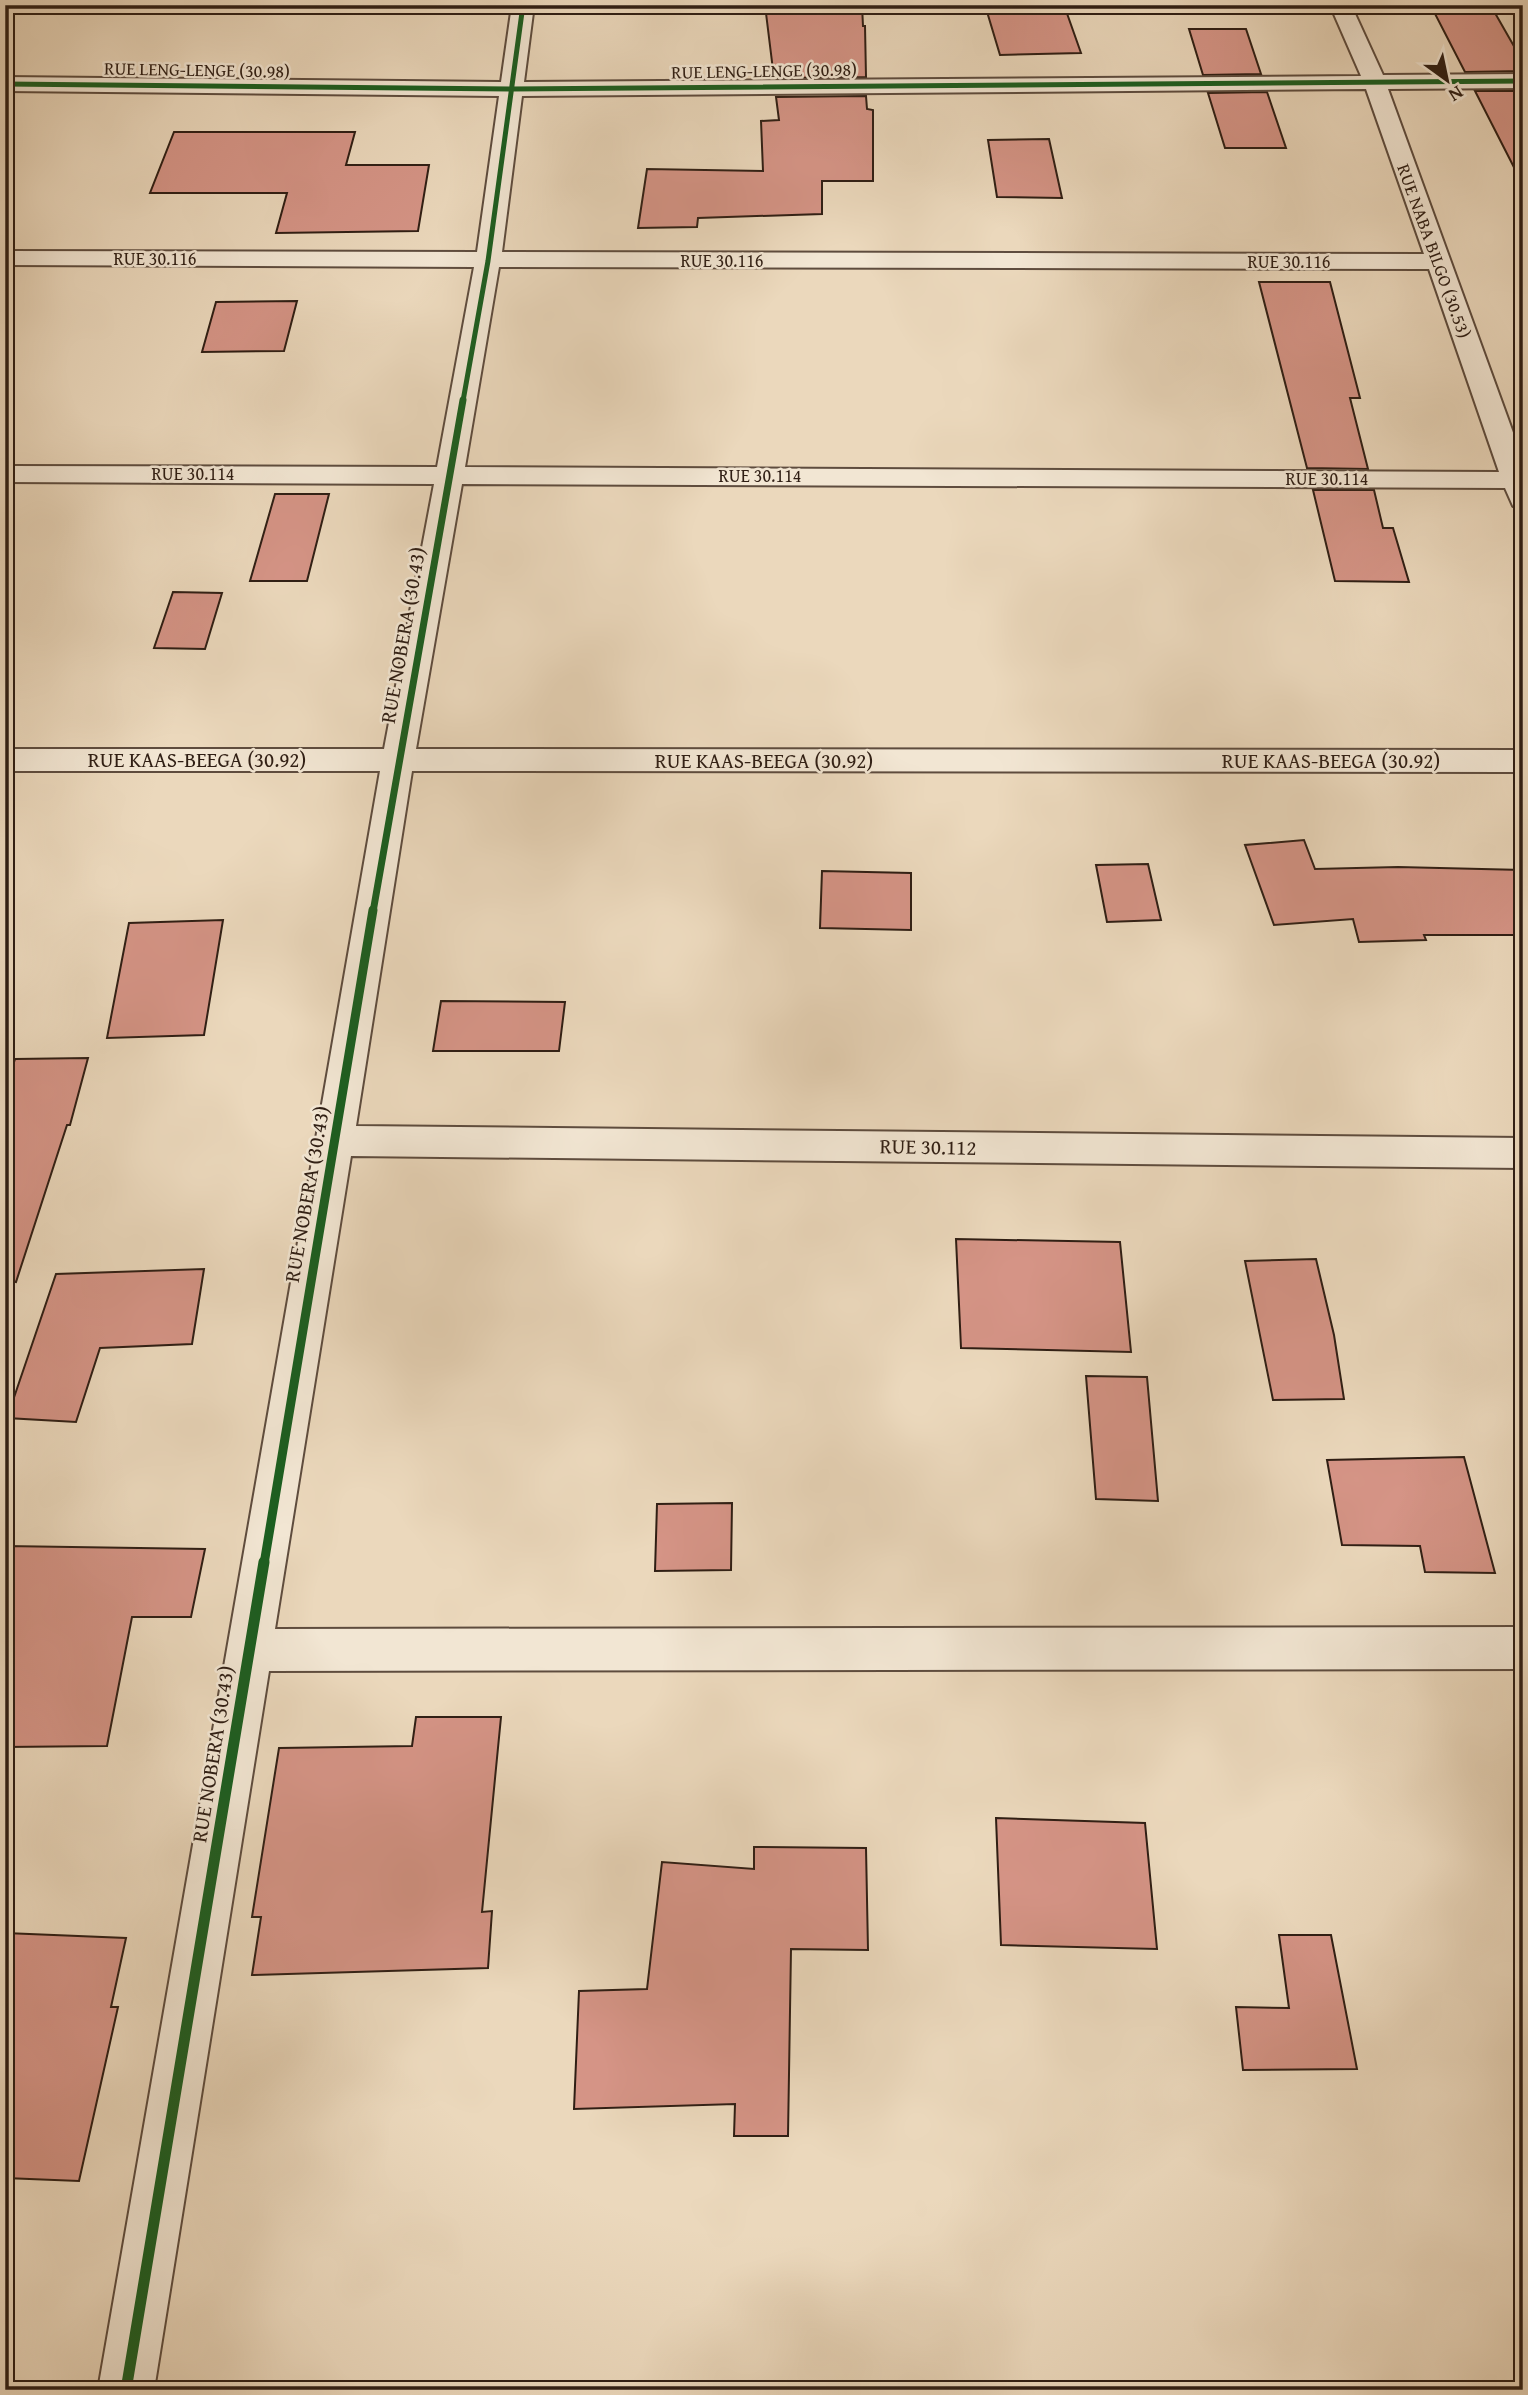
<svg xmlns="http://www.w3.org/2000/svg" width="1528" height="2395" font-family="'Gentium Book Plus',serif">
  <style>
    .building { fill: #d59486; stroke: #2f1e14; stroke-width: 2 }
    .lines { fill: none; stroke-linecap: round; stroke-linejoin: round }
    .minor-casing { stroke: #5e4c3e; stroke-width: 4 }
    .minor { fill: #f2e6d3; fill-rule: evenodd }
    .cycleway-far3-casing { stroke: #f2e6d3; stroke-width: 8 }
    .cycleway-far2-casing { stroke: #f2e6d3; stroke-width: 10 }
    .cycleway-far1-casing { stroke: #f2e6d3; stroke-width: 13 }
    .cycleway-casing { stroke: #f2e6d3; stroke-width: 16 }
    .cycleway-far3 { stroke: #1b5e20; stroke-width: 5 }
    .cycleway-far2 { stroke: #1b5e20; stroke-width: 7 }
    .cycleway-far1 { stroke: #1b5e20; stroke-width: 9 }
    .cycleway { stroke: #1b5e20; stroke-width: 11 }
    .labels { text-anchor: middle; stroke-width: 5; stroke-linejoin: round; paint-order: stroke }
    .far-street-label { font-size: 18px; fill: #2f1e14; stroke: #f2e6d3 }
    .street-label { font-size: 21px; fill: #2f1e14; stroke: #f2e6d3 }
  </style>
  <rect width="100%" height="100%" fill="#ebd8bc"/>
  <filter id="stains"><feTurbulence type="fractalNoise" baseFrequency=".00286" numOctaves="4"/><feColorMatrix values="0 0 0 0 .2 0 0 0 0 .09 0 0 0 0 .02 0 0 0 .5 -.17"/></filter>
  <radialGradient id="worn" r=".72"><stop offset=".6" stop-color="#630" stop-opacity="0"/><stop offset="1" stop-color="#630" stop-opacity=".3"/></radialGradient>
  <path class="building" d="M765,5H862L863,26H865L866,77L774,78Z
    M985,5H1064L1081,53L1000,55Z
    M1491,6L1523,62V71L1465,72L1432,8Z
    M1189,29H1246L1261,74L1203,75Z
    M1475,91H1523V185Z
    M1267,92L1286,148H1225L1208,93Z
    M866,96L867,109L873,110V181H822V214L698,218L697,227L638,228L647,169L763,171L761,121L779,120L776,97Z
    M174,132H355L346,165H429L418,231L276,233L287,193H150Z
    M1049,139L1062,198L997,197L988,140Z
    M1259,282H1330L1360,398H1350L1368,469L1307,468Z
    M297,301L284,351L202,352L216,302Z
    M1313,490H1374L1383,528H1393L1409,582L1335,581Z
    M275,494H329L307,581H250Z
    M173,592L222,593L205,649L154,648Z
    M1304,840L1315,869L1398,867L1523,870V935H1424L1426,940L1359,942L1353,919L1274,925L1245,845Z
    M1148,864L1161,920L1107,922L1096,865Z
    M822,871L911,873V930L820,928Z
    M223,920L204,1035L107,1038L129,923Z
    M441,1001L565,1002L559,1051H433Z
    M88,1058L70,1125H67L16,1282L5,1280V1090L15,1059Z
    M956,1239L1120,1242L1131,1352L961,1348Z
    M1316,1259L1334,1335L1344,1399L1273,1400L1245,1261Z
    M204,1269L192,1344L100,1348L76,1422L7,1418L56,1274Z
    M1086,1376L1147,1377L1158,1501L1096,1499Z
    M1464,1457L1495,1573L1425,1572L1420,1546L1342,1545L1327,1460Z
    M732,1503L731,1570L655,1571L657,1504Z
    M5,1546L205,1549L191,1617H132L107,1746L5,1747Z
    M416,1717H501L482,1912L492,1911L488,1968L252,1975L261,1917H252L279,1748L412,1746Z
    M996,1818L1145,1823L1157,1949L1001,1945Z
    M754,1847L866,1848L868,1950L791,1949L788,2136H734L735,2104L574,2109L579,1991L647,1989L662,1862L754,1869Z
    M5,1933L126,1938L111,2007H118L79,2181L5,2178Z
    M1279,1935H1331L1357,2069L1243,2070L1236,2007L1289,2008Z"/>
  <g class="lines">
    <g class="minor-casing">
      <path id="minor" d="M512,5H534L524,82L1361,76L1330,5H1351L1383,75L1523,74V88L1388,89L1523,460V508L1513,506L1505,488L462,484L416,749L1523,750V772L412,771L356,1126L1523,1138V1168L351,1156L275,1629L1523,1627V1669L269,1671L154,2390H98L380,771H5V749H384L434,484L5,482V466L437,467L474,267L5,265V251L477,252L499,96L5,91V77L501,82ZM1366,89L1424,254L502,252L522,96ZM499,267L1429,269L1499,472L465,467Z"/>
    </g>
    <use href="#minor" class="minor"/>
    <g class="cycleway-far3-casing">
      <path id="cycleway-far3" d="M5,84L512,89L1523,81
        M463,401L488,261L523,5"/>
    </g>
    <g class="cycleway-far2-casing">
      <path id="cycleway-far2" d="M373,912L463,400"/>
    </g>
    <g class="cycleway-far1-casing">
      <path id="cycleway-far1" d="M264,1564L373,910"/>
    </g>
    <g class="cycleway-casing">
      <path id="cycleway" d="M126,2390L264,1562"/>
    </g>
    <use href="#cycleway-far3" class="cycleway-far3"/>
    <use href="#cycleway-far2" class="cycleway-far2"/>
    <use href="#cycleway-far1" class="cycleway-far1"/>
    <use href="#cycleway" class="cycleway"/>
  </g>
  <g class="labels">
    <g class="far-street-label">
      <text transform="translate(197 70) rotate(1)" y="6">RUE LENG-LENGE (30.98)</text>
      <text transform="translate(764 71) rotate(-1)" y="6">RUE LENG-LENGE (30.98)</text>
      <text transform="translate(1434 251) rotate(70)" y="6">RUE NABA BILGO (30.53)</text>
      <text x="155" y="265">RUE 30.116</text>
      <text x="722" y="267">RUE 30.116</text>
      <text x="1289" y="268">RUE 30.116</text>
      <text x="193" y="480">RUE 30.114</text>
      <text x="760" y="482">RUE 30.114</text>
      <text x="1327" y="485">RUE 30.114</text>
    </g>
    <g class="street-label">
      <text transform="translate(403 635) rotate(-80)" y="7">RUE NOBERA (30.43)</text>
      <text x="197" y="767">RUE KAAS-BEEGA (30.92)</text>
      <text x="764" y="768">RUE KAAS-BEEGA (30.92)</text>
      <text x="1331" y="768">RUE KAAS-BEEGA (30.92)</text>
      <text transform="translate(928 1147) rotate(1)" y="7">RUE 30.112</text>
      <text transform="translate(307 1194) rotate(-80)" y="7">RUE NOBERA (30.43)</text>
      <text transform="translate(213 1754) rotate(-81)" y="7">RUE NOBERA (30.43)</text>
    </g>
  </g>
  <rect width="1528" height="2395" fill="none" stroke="#ebd8bc" stroke-width="28"/>
  <rect x="7" y="7" width="1514" height="2381" fill="none" stroke="#2f1e14" stroke-width="3.5"/>
  <rect x="14" y="14" width="1500" height="2367" fill="none" stroke="#2f1e14" stroke-width="2"/>
  <g transform="translate(1447 80) rotate(147)" stroke="#f2e6d3" stroke-width="5" paint-order="stroke">
  <path d="M0-5L12 26L0 18L-12 26Z" fill="#2f1e14"/>
  <text y="-10" font-size="19" font-weight="bold" text-anchor="middle" fill="#2f1e14">N</text>
  </g>
  <rect width="100%" height="100%" filter="url(#stains)"/>
  <rect width="100%" height="100%" fill="url(#worn)"/>
</svg>
